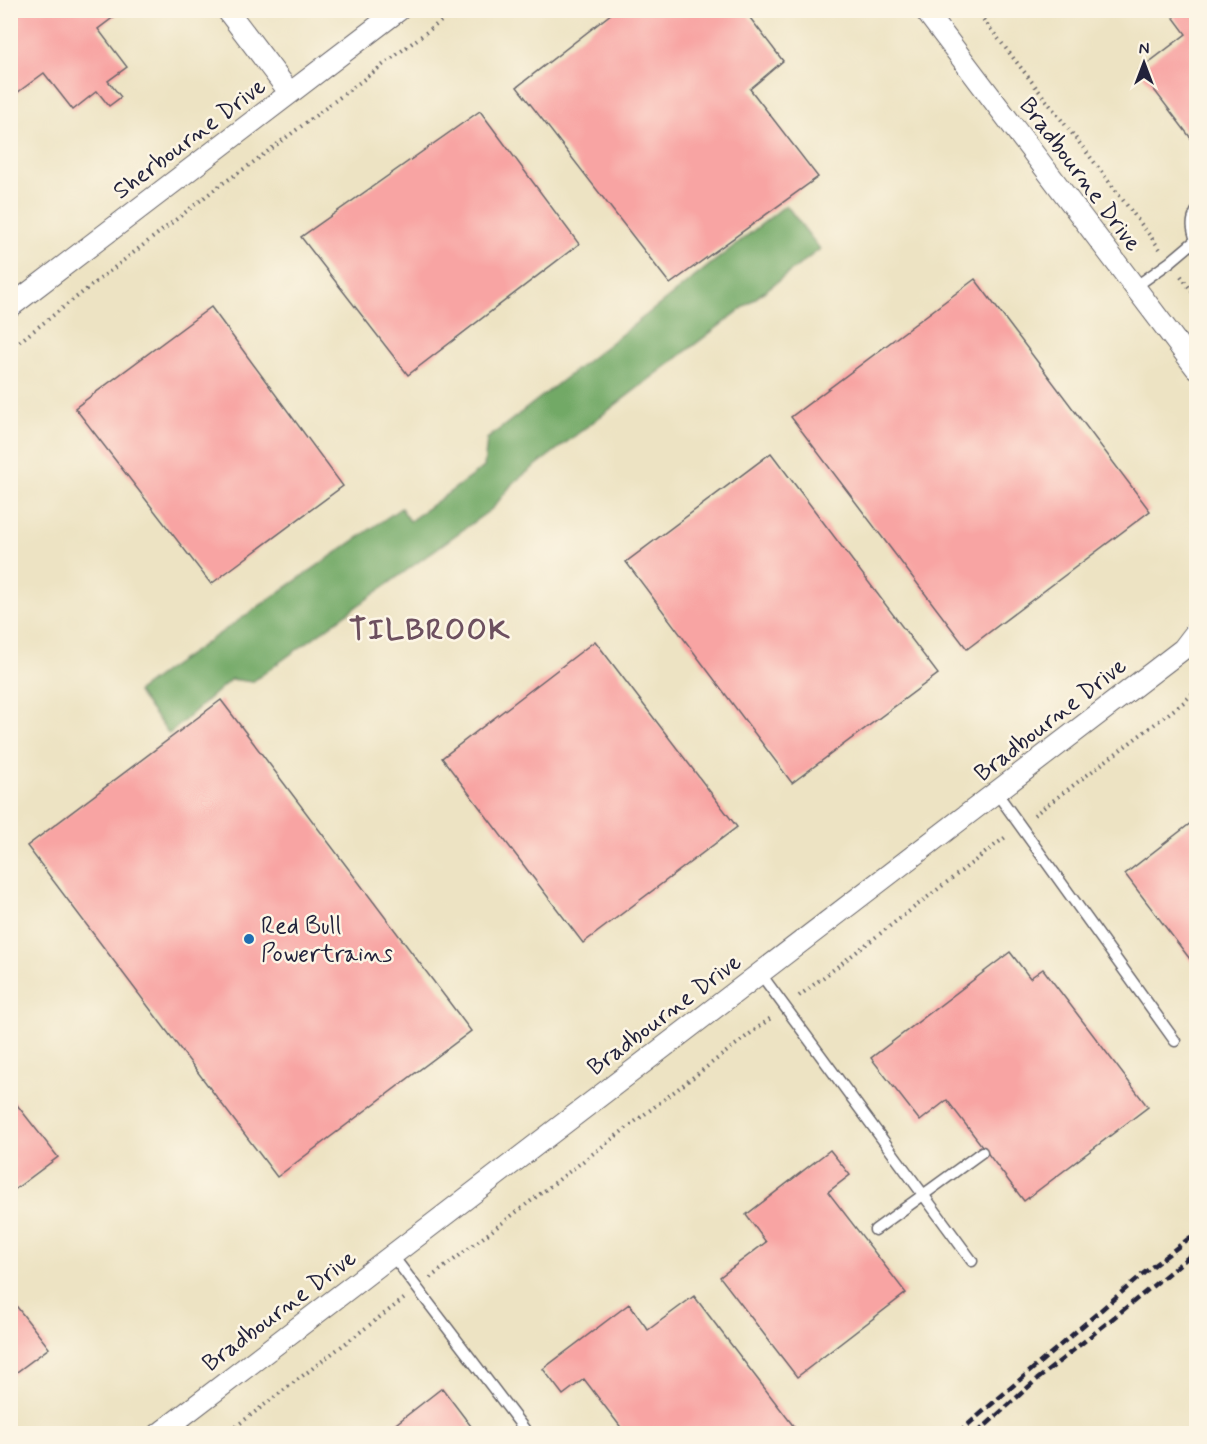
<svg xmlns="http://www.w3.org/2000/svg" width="1207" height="1444" font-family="Mynerve,sans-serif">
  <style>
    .forest { fill: #72a966; stroke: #4a6650; stroke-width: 1.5 }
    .building { fill: #f8a4a3 }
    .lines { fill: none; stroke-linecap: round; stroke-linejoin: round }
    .lane-casing { stroke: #69666b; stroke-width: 13 }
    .street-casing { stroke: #69666b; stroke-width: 23 }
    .path { stroke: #69666b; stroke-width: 4; stroke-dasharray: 1.5 4.5; stroke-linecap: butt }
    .lane { stroke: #fff; stroke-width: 10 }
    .street { stroke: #fff; stroke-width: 21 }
    .rail { stroke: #22223b; stroke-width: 4.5; stroke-dasharray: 9 4.5; stroke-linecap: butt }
    .poi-dot { fill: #1f6fb2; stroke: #fcf5e5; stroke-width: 2 }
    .labels { text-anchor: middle; stroke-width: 5; stroke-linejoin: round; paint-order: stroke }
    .street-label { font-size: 24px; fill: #22223b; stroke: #fcf5e5 }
    .poi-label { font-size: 24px; fill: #22223b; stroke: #fcf5e5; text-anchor: start }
    .district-label { font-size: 30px; font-weight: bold; letter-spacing: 1.5px; fill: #6d505f; stroke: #fcf5e5 }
  </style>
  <rect width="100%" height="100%" fill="#fcf5e5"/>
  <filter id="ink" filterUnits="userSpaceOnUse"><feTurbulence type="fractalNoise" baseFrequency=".0167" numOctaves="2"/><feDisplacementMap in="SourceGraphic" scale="12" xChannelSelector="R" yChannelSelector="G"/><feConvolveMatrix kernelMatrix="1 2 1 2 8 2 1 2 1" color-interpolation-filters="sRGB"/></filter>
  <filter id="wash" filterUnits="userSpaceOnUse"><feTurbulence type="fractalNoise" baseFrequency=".008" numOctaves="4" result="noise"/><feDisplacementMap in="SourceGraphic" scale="24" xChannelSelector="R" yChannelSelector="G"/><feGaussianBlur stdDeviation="1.35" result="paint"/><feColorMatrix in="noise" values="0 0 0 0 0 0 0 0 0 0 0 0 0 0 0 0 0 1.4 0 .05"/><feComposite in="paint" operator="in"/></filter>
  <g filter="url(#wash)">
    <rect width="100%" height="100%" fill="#ede3c3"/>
    <path class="forest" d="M786,205L820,249L513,483L493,508L252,682L231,679L169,734L137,692L164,672L401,508L410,521L484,467L487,439L659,305Z"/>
    <g id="blocks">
      <path class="building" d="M10,10H123L98,29L127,67L108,81L121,97L109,106L97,91L73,110L44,73L10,98Z
        M616,10H744L783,61L750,89L818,177L670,284L517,87Z
        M1168,10H1196V145L1139,70L1186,34Z
        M480,111L579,244L408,375L301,237Z
        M975,279L1150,511L967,649L791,417Z
        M211,307L343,486L211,584L75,408Z
        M771,453L938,674L792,783L626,562Z
        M595,641L737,827L583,943L442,758Z
        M221,700L471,1031L277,1177L27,846Z
        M1196,819V967L1125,874Z
        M1010,952L1030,978L1043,969L1148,1107L1024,1201L947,1100L920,1121L871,1058Z
        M10,1096L58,1157L10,1193Z
        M830,1150L850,1175L828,1192L906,1293L797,1377L720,1277L766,1242L746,1215Z
        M694,1296L798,1432L795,1434H626L584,1379L563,1395L543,1369L629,1304L648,1330Z
        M10,1298L49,1348L10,1377Z
        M442,1388L477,1434H383Z"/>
    </g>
  </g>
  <g filter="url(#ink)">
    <use href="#blocks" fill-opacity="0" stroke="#69666b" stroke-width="1.5"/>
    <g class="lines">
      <g class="lane-casing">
        <path id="lane" d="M1196,212C1191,222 1192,229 1196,240
          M1135,287L1170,262L1196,240
          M996,792L1175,1041
          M760,973L972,1261
          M875,1230L982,1152
          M392,1255L528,1434
          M177,1420L188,1434"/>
      </g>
      <g class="street-casing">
        <path id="street" d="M227,10L290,93
          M925,10L1196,368
          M10,307L399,10
          M159,1434L1183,649L1196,632"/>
      </g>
      <path class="path" d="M976,10L1088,154L1160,249
        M1181,276L1196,297
        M10,349L219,186L251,164L456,10
        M1034,815L1184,702L1196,690
        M799,996L1007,836
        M430,1278L772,1017
        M226,1434L405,1298"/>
      <use href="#lane" class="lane"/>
      <use href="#street" class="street"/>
      <path class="rail" d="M957,1434L1144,1273L1196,1233
        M976,1434L1034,1382L1196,1251"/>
    </g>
  </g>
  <circle class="poi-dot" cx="249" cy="939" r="6"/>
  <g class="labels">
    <g class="street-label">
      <text transform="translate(189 138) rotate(-37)" y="8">Sherbourne Drive</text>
      <text transform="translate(1081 174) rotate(53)" y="8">Bradbourne Drive</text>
      <text transform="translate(1050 719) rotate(-38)" y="8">Bradbourne Drive</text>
      <text transform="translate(664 1014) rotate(-37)" y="8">Bradbourne Drive</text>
      <text transform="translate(279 1310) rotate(-37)" y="8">Bradbourne Drive</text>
    </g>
    <g class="poi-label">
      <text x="261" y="933">Red Bull<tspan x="261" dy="28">Powertrains</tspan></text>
    </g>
    <g class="district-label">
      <text x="430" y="639">TILBROOK</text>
    </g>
  </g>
  <rect width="1207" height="1444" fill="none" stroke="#fcf5e5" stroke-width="36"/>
  <g transform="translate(1144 63)" stroke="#fcf5e5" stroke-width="4.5" paint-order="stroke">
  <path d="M0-4.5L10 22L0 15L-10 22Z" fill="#22223b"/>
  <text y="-9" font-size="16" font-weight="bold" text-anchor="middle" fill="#22223b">N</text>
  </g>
</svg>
